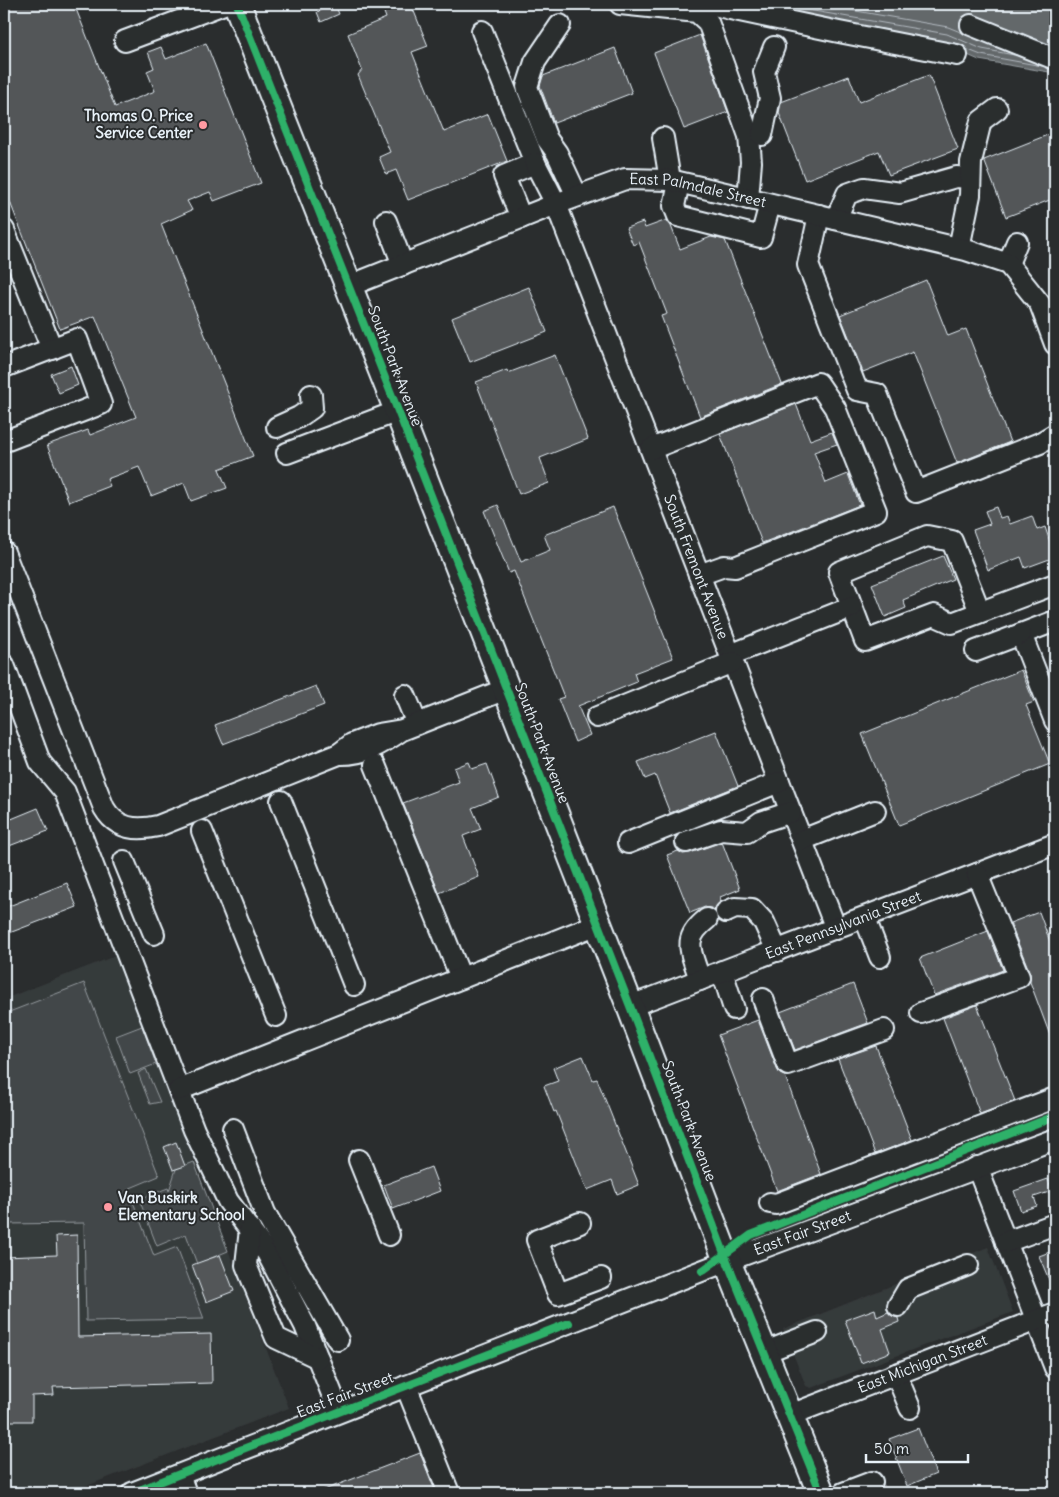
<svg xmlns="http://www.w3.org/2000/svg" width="1059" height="1497" font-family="Delius,sans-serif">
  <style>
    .built { fill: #363a3b }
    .green { fill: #424648; stroke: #959ca0 }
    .water { fill: #63686b; stroke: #989fa3 }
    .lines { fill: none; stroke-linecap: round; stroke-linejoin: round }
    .shore { stroke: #b3bac0; stroke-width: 1 }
    .building { fill: #535759; stroke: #e8f1f8 }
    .minor-casing { stroke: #e8f1f8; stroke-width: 24 }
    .major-casing { stroke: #e8f1f8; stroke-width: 30 }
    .minor { stroke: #2a2d2e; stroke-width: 20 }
    .major { stroke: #2a2d2e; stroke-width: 26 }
    .cycleway-casing { stroke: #2a2d2e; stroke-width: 11 }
    .cycleway { stroke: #2db169; stroke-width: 8 }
    .poi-dot { fill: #ff9aa2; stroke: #2a2d2e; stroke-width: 2 }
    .labels { text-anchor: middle; stroke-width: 4; stroke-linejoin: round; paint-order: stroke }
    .poi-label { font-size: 15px; font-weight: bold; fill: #e8f1f8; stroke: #2a2d2e; text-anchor: end }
    .street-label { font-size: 15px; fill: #e8f1f8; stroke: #2a2d2e }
  </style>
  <rect width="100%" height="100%" fill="#2a2d2e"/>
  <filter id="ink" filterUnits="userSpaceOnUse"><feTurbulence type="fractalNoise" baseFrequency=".02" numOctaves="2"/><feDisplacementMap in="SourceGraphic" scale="10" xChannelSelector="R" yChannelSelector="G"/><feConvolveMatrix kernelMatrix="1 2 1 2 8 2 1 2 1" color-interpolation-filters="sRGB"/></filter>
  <g filter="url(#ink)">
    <path class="built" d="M115,956L289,1408L68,1493H4V999Z
      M988,1247L1013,1312L811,1388L806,1386L783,1329Z"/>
    <path class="green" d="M84,983L159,1176L128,1189L154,1256L177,1247L204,1319L86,1321L84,1223L6,1224L4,1218V1014Z
      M142,1026L156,1064L130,1074L116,1036Z
      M146,1069L160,1102L150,1104L138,1073Z
      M194,1162L228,1251L197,1264L186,1234L157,1246L139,1199L168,1188L169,1191L176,1169Z"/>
    <path class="water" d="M728,4H1055V73L979,60L945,45Z"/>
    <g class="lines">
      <path class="shore" d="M773,4L947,34L982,49L1014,55
        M816,4L948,27L963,33
        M966,49L981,55L1042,66"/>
    </g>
    <path class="building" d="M4,4H74L115,107L155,91L147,71L154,68L148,52L161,47L166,59L206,43L261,183L214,201L210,192L187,201L192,210L161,224L253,456L219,469L227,488L191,501L184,483L151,496L139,467L107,479L110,486L69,502L47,445L88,430L90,435L136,417L95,316L60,329L4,187Z
      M335,4L339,14L321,22L317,12Z
      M381,4H411L428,46L412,52L444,132L488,114L507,161L408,200L396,170L386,174L379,157L390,152L358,75L362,70L348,34L386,18Z
      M700,35L728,112L684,129L654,53Z
      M615,48L632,93L554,123L540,86L543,76Z
      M929,75L958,149L889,175L879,151L805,180L779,113L781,102L849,76L859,102Z
      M1055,132V198L1006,217L984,160Z
      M667,220L671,226L680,249L711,237L725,240L782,384L700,417L661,316L667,314L639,242L633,245L626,228L643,222L645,228Z
      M926,280L948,336L966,329L1010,442L957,463L913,352L863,372L840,315Z
      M529,287L547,332L470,362L452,318Z
      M555,355L588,439L540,458L549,483L519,494L476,382L507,370L508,373Z
      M71,366L78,385L59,393L51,374Z
      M796,404L810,440L832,432L837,444L814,452L826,483L848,474L860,505L762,543L720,434Z
      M498,505L521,562L550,550L544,535L613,507L673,658L634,673L637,682L578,706L590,735L575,742L558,699L564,697L514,571L509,573L484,511Z
      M996,507L1000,518L1007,516L1010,524L1032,516L1037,530L1045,527L1055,557L1025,568L1021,557L988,570L973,530L990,524L985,511Z
      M943,556L953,579L903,600L906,608L885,617L872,584Z
      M1021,670L1034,702L1026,705L1050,764L899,825L862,734Z
      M316,686L324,705L223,744L215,725Z
      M716,731L738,786L670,813L655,775L645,779L638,762Z
      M469,762L472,769L487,764L499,797L472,808L481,829L463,836L479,877L439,893L403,803L459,782L454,768Z
      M38,808L48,831L4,848V822Z
      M722,842L740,889L720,897L721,901L717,905L714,910L705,907L690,913L667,855L678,851L683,854L690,853Z
      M67,883L77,907L4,935V908Z
      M1039,912L1055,955L1054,1046L1030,982V973L1010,923Z
      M988,931L1003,970L934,995L920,958Z
      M853,984L868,1023L795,1050L780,1012Z
      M977,1005L1015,1101L980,1114L943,1018Z
      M758,1020L777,1069L780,1074L785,1076L821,1174L777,1191L718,1035Z
      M876,1046L912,1140L875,1154L838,1059Z
      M583,1056L593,1080L597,1079L639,1185L617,1194L612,1180L587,1190L556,1111L554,1112L544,1086L558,1081L553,1068Z
      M176,1142L185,1166L173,1170L164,1147Z
      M431,1167L440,1191L393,1209L384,1185Z
      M1048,1179L1052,1191L1034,1197L1037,1206L1021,1211L1014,1191Z
      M77,1235L78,1337L211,1334L212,1383L53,1387L54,1395L32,1396V1421H4V1257L57,1255L56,1236Z
      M1055,1250V1294L1039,1256Z
      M220,1255L234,1291L206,1302L192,1265Z
      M875,1309L877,1317L888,1312L892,1316L898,1318L899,1322L882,1329L890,1352L861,1363L845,1320Z
      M918,1428L936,1474L907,1486L889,1439Z
      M420,1453L436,1493H320L319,1492Z"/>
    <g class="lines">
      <g class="minor-casing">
        <g id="minor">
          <path d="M620,4L697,12L708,22L749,136L751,162L748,199"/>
          <path d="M711,4L730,9L839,32L957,55"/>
          <path d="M560,25L535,62L527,87L547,139L557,153L577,196"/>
          <path d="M971,25L1055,59"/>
          <path d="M482,31L535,163L504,176L521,218"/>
          <path d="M125,41L224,4"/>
          <path d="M762,135L770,98L764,72L774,47"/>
          <path d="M663,138L670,180"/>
          <path id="s1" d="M535,163L556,204L836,929"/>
          <path d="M679,183L674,206L678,216L761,237L770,204"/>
          <path d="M819,215L808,265L857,390L877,394L916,492L1040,443L1055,434"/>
          <path d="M836,219L847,194L864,188L900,193L956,177L970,178"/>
          <path d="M386,221L403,265"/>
          <path d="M4,230L52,349"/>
          <path d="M959,248L970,195L971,162L981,121L997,109"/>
          <path d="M1008,264L1017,242"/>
          <path id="s2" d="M349,286L556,204L625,179L670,180L966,250L1008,264L1040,304L1055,344"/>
          <path d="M4,367L77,339L101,404L5,441"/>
          <path d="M277,427L299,417L312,408L311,395"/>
          <path d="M651,449L818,383L835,408L876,511L735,567L724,566L699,575"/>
          <path d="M287,453L398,411"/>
          <path d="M4,552L104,808C116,829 136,831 158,826L339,754"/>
          <path d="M980,612L952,541L927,536L839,572L865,641L934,615L952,623L1055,584"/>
          <path d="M1055,621L1021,634L1055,721"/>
          <path d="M976,651L1021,634"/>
          <path d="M730,655L852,607"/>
          <path d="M4,665L40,762L65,792L194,1130L228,1201L267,1253L305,1326L332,1394L338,1412"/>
          <path d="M405,695L417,724"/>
          <path d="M597,717L733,662"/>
          <path d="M402,730C382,744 364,755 339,754L352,744L378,734L402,730L506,689"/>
          <path d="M375,765L461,978"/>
          <path d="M281,801L354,985"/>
          <path d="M202,831L276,1016"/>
          <path d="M802,840L875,811"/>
          <path d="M686,842L721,830L747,832L761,822L791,812"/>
          <path d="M628,843L779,782"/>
          <path d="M124,861L154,934"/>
          <path d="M726,912L735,908L752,909L764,922L777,951"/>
          <path d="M865,918L880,957"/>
          <path d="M722,971L734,1009"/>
          <path d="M700,980C692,952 680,940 707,919"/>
          <path d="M763,999L788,1065L884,1030"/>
          <path id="s3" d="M630,1006L655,997L1055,844"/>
          <path d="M921,1013L1019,977L977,874"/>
          <path d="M179,1090L598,924"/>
          <path d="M233,1129L265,1213L338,1340"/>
          <path d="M359,1160L389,1235"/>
          <path d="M977,1167L1055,1368"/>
          <path d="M770,1203L776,1204L1055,1098"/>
          <path d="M580,1223L537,1240L558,1294L601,1278"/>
          <path d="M250,1229L246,1265L276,1338L318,1358"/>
          <path d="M1006,1242L1055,1224"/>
          <path d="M898,1306L908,1289L968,1265"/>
          <path d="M765,1352L817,1332"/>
          <path d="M896,1374L910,1408"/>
          <path d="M406,1386L449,1493"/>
          <path id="s4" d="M790,1415L1055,1313"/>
          <path d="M179,1475L186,1493"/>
          <path id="s5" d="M132,1493L727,1261L1055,1139"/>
          <path d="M843,1493L872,1482"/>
        </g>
      </g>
      <g class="major-casing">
        <path id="major" d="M237,4L398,411L630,1006L727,1261L821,1493"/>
      </g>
      <use href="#minor" class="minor"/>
      <use href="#major" class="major"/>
      <g class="cycleway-casing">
        <path id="cycleway" d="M237,4L398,411L630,1006L727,1261L821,1493
          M702,1271L751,1235L1055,1116
          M132,1493L235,1452L569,1323"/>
      </g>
      <use href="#cycleway" class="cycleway"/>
    </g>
  </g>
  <g class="poi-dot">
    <circle cx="203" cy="125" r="5"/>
    <circle cx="108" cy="1207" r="5"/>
  </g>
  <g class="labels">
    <g class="poi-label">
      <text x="193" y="121">Thomas O. Price<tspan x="193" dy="17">Service Center</tspan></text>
      <text x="118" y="1203" text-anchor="start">Van Buskirk<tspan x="118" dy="17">Elementary School</tspan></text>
    </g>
    <g class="street-label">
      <text dy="5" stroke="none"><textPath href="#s2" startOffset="370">East Palmdale Street</textPath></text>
      <text transform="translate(395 366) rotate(69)" y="5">South Park Avenue</text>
      <text dy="5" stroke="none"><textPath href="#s1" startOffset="435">South Fremont Avenue</textPath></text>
      <text transform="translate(542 743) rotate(69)" y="5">South Park Avenue</text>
      <text dy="5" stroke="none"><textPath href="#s3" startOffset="228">East Pennsylvania Street</textPath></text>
      <text transform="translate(689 1121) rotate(69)" y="5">South Park Avenue</text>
      <text dy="5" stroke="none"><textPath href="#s5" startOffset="719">East Fair Street</textPath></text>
      <text dy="5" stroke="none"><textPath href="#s4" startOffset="142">East Michigan Street</textPath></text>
      <text transform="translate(345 1395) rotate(-21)" y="5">East Fair Street</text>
    </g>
  </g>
  <rect width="1059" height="1497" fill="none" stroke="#2a2d2e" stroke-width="20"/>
  <rect x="10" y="10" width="1039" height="1477" fill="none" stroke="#e8f1f8" stroke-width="2" filter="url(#ink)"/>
  <path d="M866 1454v8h102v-8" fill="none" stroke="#e8f1f8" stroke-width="2.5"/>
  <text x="874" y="1454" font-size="15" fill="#e8f1f8" stroke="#2a2d2e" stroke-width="4" paint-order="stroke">50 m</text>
</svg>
